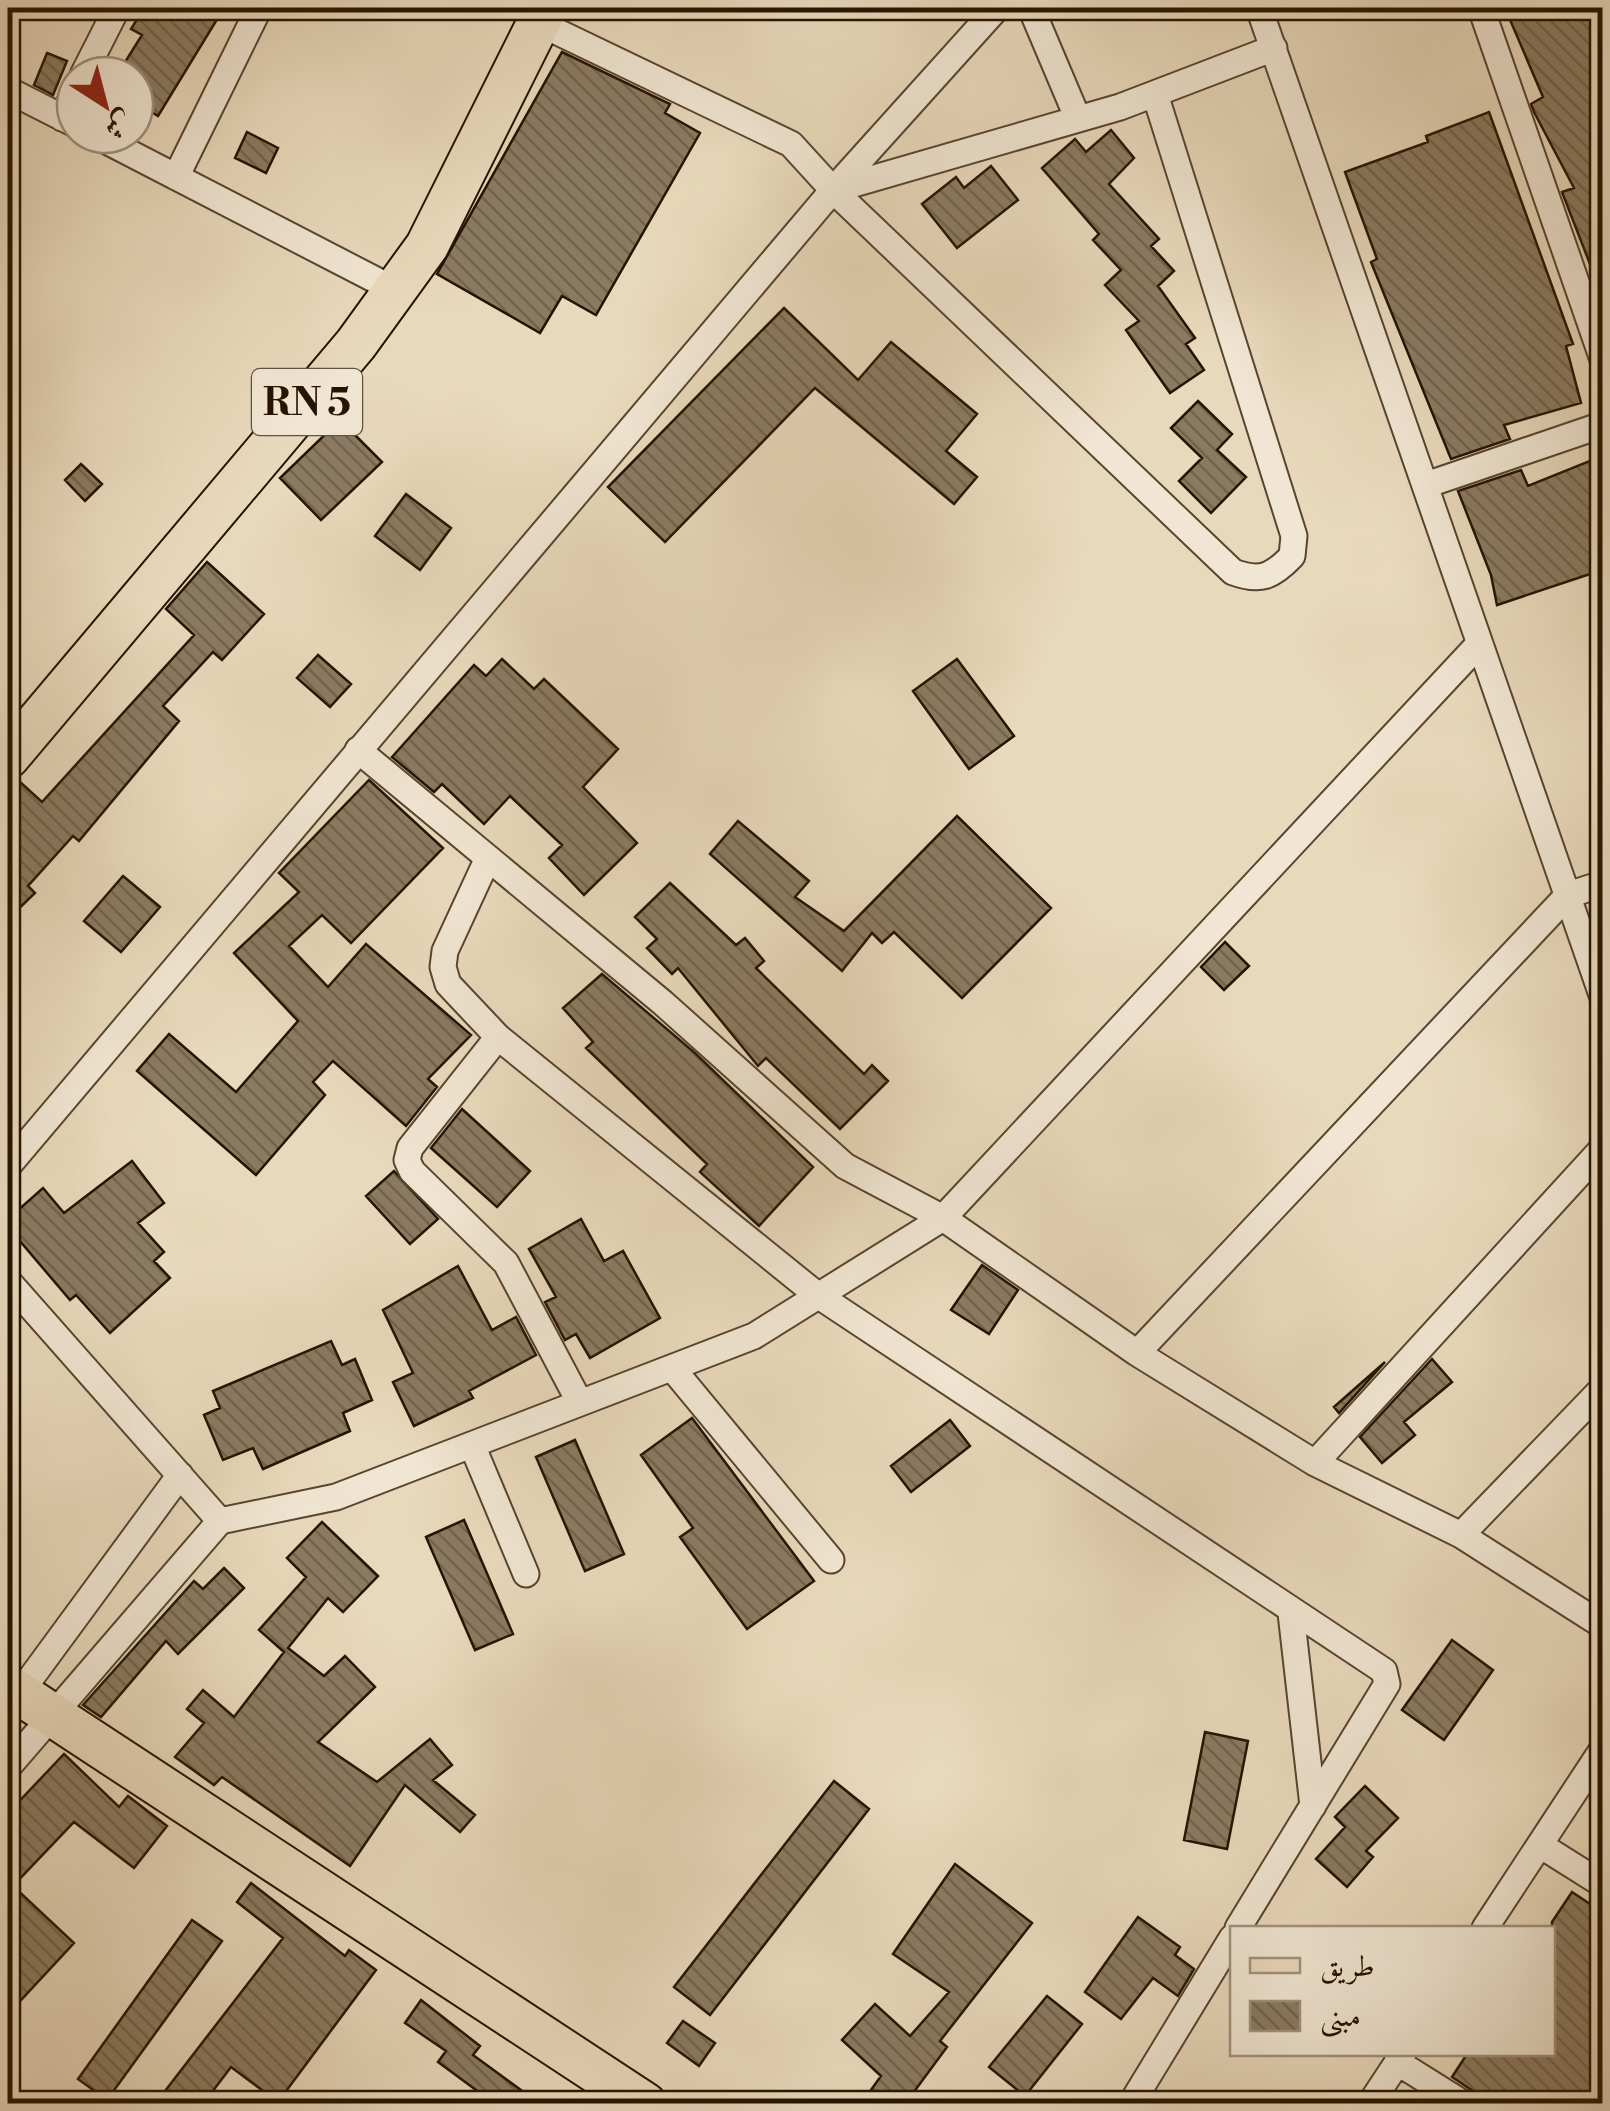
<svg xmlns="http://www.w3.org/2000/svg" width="1610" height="2111" font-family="'Libre Bodoni',Amiri,serif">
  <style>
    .building { fill: url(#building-back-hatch); stroke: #251400; stroke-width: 2.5 }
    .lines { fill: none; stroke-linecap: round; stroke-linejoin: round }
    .street-casing { stroke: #56452f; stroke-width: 29 }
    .primary-casing { stroke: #251400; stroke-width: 46 }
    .street { stroke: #f1e6d3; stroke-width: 25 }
    .primary { stroke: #e9d9bc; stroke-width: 42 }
    .labels { text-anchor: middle; stroke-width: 8; stroke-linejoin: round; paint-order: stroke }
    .shield { fill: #f1e6d3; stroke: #62533f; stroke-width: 2.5 }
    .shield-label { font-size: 38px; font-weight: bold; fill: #251400 }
  </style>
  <defs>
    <pattern id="building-back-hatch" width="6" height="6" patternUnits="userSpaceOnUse" patternTransform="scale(2.5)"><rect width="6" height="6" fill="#8b7a62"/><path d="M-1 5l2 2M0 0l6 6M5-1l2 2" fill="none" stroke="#71634e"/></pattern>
  </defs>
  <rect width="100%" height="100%" fill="#e9d9bc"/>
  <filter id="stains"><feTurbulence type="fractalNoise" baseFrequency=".002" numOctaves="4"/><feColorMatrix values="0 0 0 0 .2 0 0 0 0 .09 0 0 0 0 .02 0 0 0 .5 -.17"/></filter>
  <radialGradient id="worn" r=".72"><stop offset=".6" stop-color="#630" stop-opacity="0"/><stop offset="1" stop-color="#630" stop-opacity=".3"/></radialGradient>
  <path class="building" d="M144,8H224L158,116L135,102V75H117L142,35L131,29Z
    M1505,8H1602V295L1562,192L1574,188L1534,112L1531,104L1543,97Z
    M562,52L670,104L665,113L700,133L596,315L562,296L540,333L437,274Z
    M47,53L67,61L53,95L34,85Z
    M1489,112L1573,344L1566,346L1581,403L1504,425L1510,439L1451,459L1371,262L1377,259L1345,172L1428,142L1426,136Z
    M1111,130L1134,158L1109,184L1159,239L1151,246L1174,271L1158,286L1195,338L1186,344L1204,370L1170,393L1126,330L1139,321L1105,285L1121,270L1093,240L1099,234L1042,168L1075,139L1086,152Z
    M247,132L278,148L266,173L235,158Z
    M991,166L1018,200L957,248L922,204L956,177L964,188Z
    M784,308L858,380L891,342L977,414L946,451L977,477L954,504L815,388L665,542L608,487Z
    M1198,401L1232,434L1217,450L1246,477L1211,513L1179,481L1202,458L1171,428Z
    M340,420L382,462L321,520L280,478Z
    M1602,456V570L1497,605L1491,575L1458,491L1521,470L1528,486Z
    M81,464L102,484L85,501L65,480Z
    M406,494L451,528L420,570L375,536Z
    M207,562L264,614L222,660L213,652L163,706L179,721L79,841L73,836L28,886L35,893L8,919V794L19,781L42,802L194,635L166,609Z
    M318,655L351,684L330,707L297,678Z
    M502,659L534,689L544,679L618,749L583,787L637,843L584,895L549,858L562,845L510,796L484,824L442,784L434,792L392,757L474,665L486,676Z
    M957,659L1014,736L969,769L913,691Z
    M369,780L443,848L351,943L322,915L289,946L328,987L366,944L471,1035L428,1079L437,1087L406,1126L333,1061L313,1082L325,1095L256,1175L137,1071L169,1034L236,1092L298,1021L234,953L299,892L279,873Z
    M957,816L1051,908L962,998L894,932L882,943L872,933L842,971L710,854L738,821L809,881L795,897L844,931Z
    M123,876L160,907L121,952L84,921Z
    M670,883L736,945L745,938L764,961L756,968L864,1074L872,1065L888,1081L840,1129L766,1058L758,1066L678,968L672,974L647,948L657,939L635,917Z
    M1225,942L1249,966L1224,990L1201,967Z
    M602,974L695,1053L813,1167L759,1226L700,1172L707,1164L586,1048L593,1042L563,1008Z
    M462,1109L530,1171L497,1207L431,1148Z
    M132,1161L164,1203L138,1223L164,1252L154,1261L170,1278L110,1333L76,1295L70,1300L8,1227V1219L43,1188L64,1213Z
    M394,1171L438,1219L410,1244L366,1196Z
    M581,1219L604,1261L623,1251L660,1318L590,1358L576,1334L565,1340L545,1302L556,1297L529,1249Z
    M982,1265L1018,1290L989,1334L951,1310Z
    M458,1266L492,1330L516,1317L536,1355L469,1391L473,1398L414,1426L393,1382L413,1373L383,1310Z
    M331,1341L342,1365L355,1359L372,1400L343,1413L350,1431L263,1469L253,1448L223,1460L204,1415L220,1408L213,1391Z
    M1432,1359L1452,1382L1404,1422L1415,1435L1382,1463L1360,1437Z
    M1385,1362L1339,1413L1334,1407Z
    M692,1418L814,1581L747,1629L680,1537L693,1528L641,1455Z
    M950,1420L970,1446L911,1492L891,1466Z
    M575,1440L624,1554L585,1571L536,1457Z
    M464,1520L513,1634L475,1650L426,1537Z
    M322,1522L378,1576L343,1612L328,1598L288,1648L324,1676L345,1656L375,1687L318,1742L377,1782L430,1739L452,1765L433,1780L475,1815L460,1832L405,1785L350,1866L222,1777L214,1785L175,1757L204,1723L187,1709L203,1690L234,1717L284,1652L259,1630L306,1577L287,1558Z
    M224,1568L244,1588L178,1654L166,1641L101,1717L83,1705L194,1581L203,1589Z
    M1452,1640L1493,1670L1444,1740L1402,1710Z
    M1205,1732L1248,1741L1227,1849L1184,1840Z
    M64,1754L119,1807L128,1796L167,1826L134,1868L74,1822L13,1886L74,1943L8,2014V1813Z
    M834,1781L869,1809L710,2015L674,1987Z
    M1365,1786L1398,1818L1366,1851L1373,1857L1347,1887L1316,1859L1345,1827L1335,1817Z
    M955,1864L1032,1923L940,2041L947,2047L905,2104H861L881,2076L842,2040L875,2004L910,2036L949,1992L893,1954Z
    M251,1883L345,1956L349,1950L376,1970L278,2102L231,2067L203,2104H155L283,1938L237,1902Z
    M1572,1892L1602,1912V2104H1480L1473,2091L1452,2077L1467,2054H1552V1922Z
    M1138,1917L1180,1947L1175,1955L1194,1969L1178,1996L1153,1978L1121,2019L1085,1992Z
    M192,1920L222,1941L107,2100L78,2079Z
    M1047,1996L1082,2024L1025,2096L989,2067Z
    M421,2000L480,2046L473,2055L540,2104H495L438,2062L446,2051L405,2023Z
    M683,2021L715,2043L699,2066L667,2043Z"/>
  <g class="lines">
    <g class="street-casing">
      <path id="street" d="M1031,8L1078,119
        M1259,8L1602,995
        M1481,8L1602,357
        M539,23L791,144L833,190L1233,572C1260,582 1272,577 1292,556L1294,536L1155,94
        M83,75L117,8
        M8,90L75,124
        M62,118L75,92
        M95,135L395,290
        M176,177L259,8
        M833,190L997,8
        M1426,485L1602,425
        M358,750L663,1003L845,1166L943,1218L1137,1353L1315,1463L1461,1535L1602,1625
        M488,858L445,951L443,967L448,984L498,1037L816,1294L1384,1671L1387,1684L1238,1928
        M498,1037L410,1148L407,1160L412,1171L506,1263L580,1403
        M8,1166L833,190L1120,107L1274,48
        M8,1281L220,1521
        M1137,1353L1568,895L1602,884
        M672,1368L831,1560
        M472,1445L526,1574
        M1315,1463L1602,1149
        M1461,1535L1602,1389
        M1291,1613L1313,1806
        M14,1701L180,1475
        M8,1767L220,1521L336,1497L754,1336L943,1218L1479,644
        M1540,1845L1602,1884
        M1485,1928L1602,1750
        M1397,2062L1464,2104
        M1131,2104L1232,1938
        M1370,2104L1403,2054"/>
    </g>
    <g class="primary-casing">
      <path id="primary" d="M8,757L356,344L427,246L546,8
        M8,1686L645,2104"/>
    </g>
    <use href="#street" class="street"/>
    <use href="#primary" class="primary"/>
  </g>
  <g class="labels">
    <rect class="shield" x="252" y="369" width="110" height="66" rx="8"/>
    <g class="shield-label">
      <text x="307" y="415">RN 5</text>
    </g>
  </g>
  <rect width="1610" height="2111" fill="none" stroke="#e9d9bc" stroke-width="40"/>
  <rect x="10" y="10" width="1590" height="2091" fill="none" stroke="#251400" stroke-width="5"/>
  <rect x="20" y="20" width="1570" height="2071" fill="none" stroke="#251400" stroke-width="2.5"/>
  <rect x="1230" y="1926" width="325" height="130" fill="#f1e6d3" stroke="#9f927f" stroke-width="2.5"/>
  <rect x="1250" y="1958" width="50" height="15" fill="#e9d9bc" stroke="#9f927f" stroke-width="2.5"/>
  <text x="1320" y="1976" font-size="30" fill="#251400">طريق</text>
  <rect x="1250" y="2001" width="50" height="30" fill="url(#building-back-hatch)" stroke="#9f927f" stroke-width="2.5"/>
  <text x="1320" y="2026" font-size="30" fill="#251400">مبنى</text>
  <g transform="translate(105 105) rotate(144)"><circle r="48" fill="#f1e6d3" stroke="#9f927f" stroke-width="2.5"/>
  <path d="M0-8L18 38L0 25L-18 38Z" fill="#8f2418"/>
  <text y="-15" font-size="28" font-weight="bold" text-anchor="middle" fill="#251400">ش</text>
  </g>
  <rect width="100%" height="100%" filter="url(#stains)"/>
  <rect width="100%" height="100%" fill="url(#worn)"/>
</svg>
